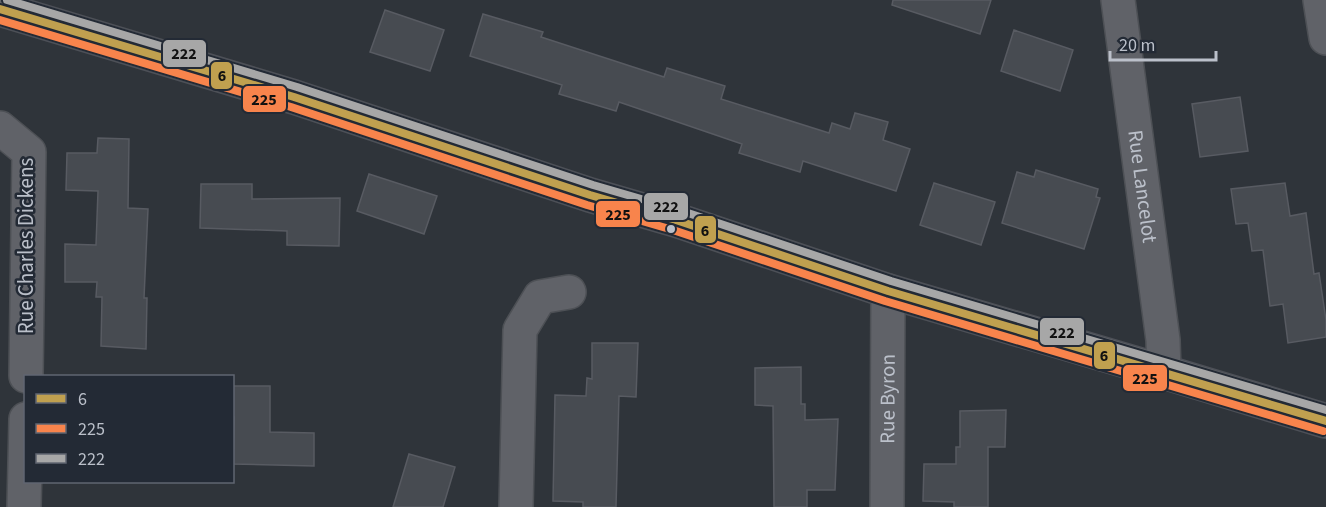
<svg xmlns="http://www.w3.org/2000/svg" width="1326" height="507" font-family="'Source Sans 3',sans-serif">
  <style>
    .building { fill: #474b51; stroke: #585b62; stroke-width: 1.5 }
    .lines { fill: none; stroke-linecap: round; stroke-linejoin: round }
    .minor-casing { stroke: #4d5055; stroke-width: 36 }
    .primary-casing { stroke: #4d5057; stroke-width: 36 }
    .minor { stroke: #606268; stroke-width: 33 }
    .primary { stroke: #61656a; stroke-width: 33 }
    .bus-1-casing { stroke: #232a35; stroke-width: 12 }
    .bus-2-casing { stroke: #232a35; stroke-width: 12 }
    .bus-3-casing { stroke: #232a35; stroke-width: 12 }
    .bus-1 { stroke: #c0a04f; stroke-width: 8 }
    .bus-2 { stroke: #f8844c; stroke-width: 8 }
    .bus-3 { stroke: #a7a7a7; stroke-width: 8 }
    .bus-dot { fill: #bbc0ca; stroke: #232a35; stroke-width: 2 }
    .labels { text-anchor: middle; stroke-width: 5; stroke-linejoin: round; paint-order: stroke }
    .street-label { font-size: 21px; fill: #bbc0ca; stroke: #232a35 }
    .line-badge { stroke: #232a35; stroke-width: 2 }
    .pale-badge-label { font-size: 16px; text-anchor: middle; font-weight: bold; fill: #111 }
  </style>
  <rect width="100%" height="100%" fill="#2f343a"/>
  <path class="building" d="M893,0H991L980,34L892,5Z
    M385,10L444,30L430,71L370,52Z
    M483,14L543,32L541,37L664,77L667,68L725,86L721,99L829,133L832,123L850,129L855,113L888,122L883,140L910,149L896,191L803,161L800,172L739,153L742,144L619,102L616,111L559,94L562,85L470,56Z
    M1014,30L1073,50L1060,91L1001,71Z
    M1240,97L1248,151L1200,157L1192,104Z
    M98,138L129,139L128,208L148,209L144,298H147L146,349L101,346L102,297H96L97,282H65V244L96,245L98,191L66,190L67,153H97Z
    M1036,170L1098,189L1096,197L1100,198L1084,249L1002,223L1017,172L1034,177Z
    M369,174L437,196L424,234L357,211Z
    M934,183L995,202L981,245L920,225Z
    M1285,183L1290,216L1306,213L1314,274L1319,273L1326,320V337L1288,343L1283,304L1270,306L1263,250L1252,251L1248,223L1236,224L1231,189Z
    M201,184H252V199L340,198L339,246L287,245V231L200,228Z
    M592,343H638L636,397L619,396L616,507H583V502L553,501L555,395L586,396L587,378L592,379Z
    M801,367V404H805V420L838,419L835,490H807V507H774L773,406L755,405V368Z
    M232,386H270V432L314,433V466L233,464L234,417H232Z
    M1006,410L1005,447H988V507H954V502L923,501L924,464H956V447H960V411Z
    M409,454L455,467L443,507H393Z"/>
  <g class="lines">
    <g class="minor-casing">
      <g id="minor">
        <path id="s1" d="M1118,0L1163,340L1164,372"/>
        <path d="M1320,0L1326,38"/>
        <path d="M0,128L29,152L26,376"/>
        <path d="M24,507L26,419"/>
        <path d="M516,507L520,330L540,297L569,292"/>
        <path id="s2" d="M887,507L888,291"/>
      </g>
    </g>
    <g class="primary-casing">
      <path id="primary" d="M0,9L294,97L590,195L676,220L888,291L1164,372L1326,421"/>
    </g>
    <use href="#minor" class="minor"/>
    <use href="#primary" class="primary"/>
    <g class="bus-1-casing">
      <path id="bus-1" d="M0,9L294,97L590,195L676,220L888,291L1326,421"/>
    </g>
    <g class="bus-2-casing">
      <path id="bus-2" d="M0,20L291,107L587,205L673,230L885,301L1323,431"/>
    </g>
    <g class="bus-3-casing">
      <path id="bus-3" d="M7,0L297,87L593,185L679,210L891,281L1326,410"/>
    </g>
    <use href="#bus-1" class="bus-1"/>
    <use href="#bus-2" class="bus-2"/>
    <use href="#bus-3" class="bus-3"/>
  </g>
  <circle class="bus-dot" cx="671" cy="229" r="5"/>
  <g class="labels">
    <g class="street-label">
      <text dy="7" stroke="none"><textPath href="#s1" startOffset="188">Rue Lancelot</textPath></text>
      <text transform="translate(26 246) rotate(-90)" y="7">Rue Charles Dickens</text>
      <text dy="7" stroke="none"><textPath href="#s2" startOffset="108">Rue Byron</textPath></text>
    </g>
  </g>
  <g class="line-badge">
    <rect x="162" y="39" width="45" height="29" rx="6" fill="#a7a7a7"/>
    <rect x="210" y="61" width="23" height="29" rx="6" fill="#c0a04f"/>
    <rect x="242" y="85" width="45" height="28" rx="6" fill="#f8844c"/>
    <rect x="643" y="192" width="46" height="29" rx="6" fill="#a7a7a7"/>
    <rect x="595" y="200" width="46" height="28" rx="6" fill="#f8844c"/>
    <rect x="694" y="215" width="23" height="29" rx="6" fill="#c0a04f"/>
    <rect x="1039" y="317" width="46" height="29" rx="6" fill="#a7a7a7"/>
    <rect x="1093" y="341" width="23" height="29" rx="6" fill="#c0a04f"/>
    <rect x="1122" y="364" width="46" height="28" rx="6" fill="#f8844c"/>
  </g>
  <g class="pale-badge-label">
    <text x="184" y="59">222</text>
    <text x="222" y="81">6</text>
    <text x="264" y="105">225</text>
    <text x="666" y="212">222</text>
    <text x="618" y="220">225</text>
    <text x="705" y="236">6</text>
    <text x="1062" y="338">222</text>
    <text x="1104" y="361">6</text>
    <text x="1145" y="384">225</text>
  </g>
  <rect x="24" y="375" width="210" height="108" fill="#232a35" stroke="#606671" stroke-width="1.5"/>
  <rect x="36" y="394" width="30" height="9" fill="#c0a04f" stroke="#606671" stroke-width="1.5"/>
  <text x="78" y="405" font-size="18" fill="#bbc0ca">6</text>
  <rect x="36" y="424" width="30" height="9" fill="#f8844c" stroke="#606671" stroke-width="1.5"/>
  <text x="78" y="435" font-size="18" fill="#bbc0ca">225</text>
  <rect x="36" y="454" width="30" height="9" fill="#a7a7a7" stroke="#606671" stroke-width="1.5"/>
  <text x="78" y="465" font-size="18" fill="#bbc0ca">222</text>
  <path d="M1110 51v9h106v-9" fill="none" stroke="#bbc0ca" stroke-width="3"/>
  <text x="1119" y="51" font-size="18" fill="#bbc0ca" stroke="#232a35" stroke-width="4.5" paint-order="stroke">20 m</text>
</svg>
